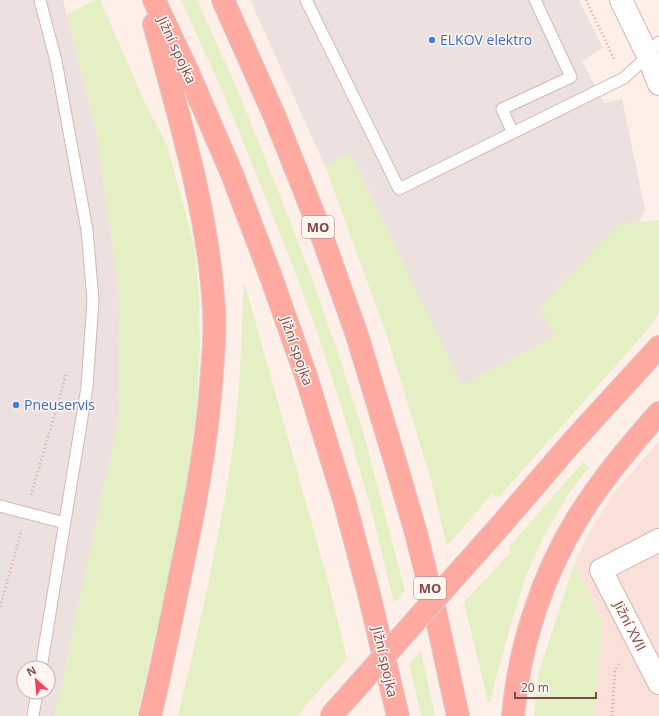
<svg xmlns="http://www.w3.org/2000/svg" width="659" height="716" font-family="'Open Sans',sans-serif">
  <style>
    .residential { fill: #f9e0d9 }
    .industrial { fill: #ede1df; fill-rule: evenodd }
    .green { fill: #e4efc4 }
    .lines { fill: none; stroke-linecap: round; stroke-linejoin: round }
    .service-casing { stroke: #d7b5b1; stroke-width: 13 }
    .minor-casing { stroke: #d7b5b1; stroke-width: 24 }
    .tertiary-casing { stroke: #d7b5b1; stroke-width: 24 }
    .trunk-casing { stroke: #dbcccc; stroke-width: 24 }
    .path { stroke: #dda29f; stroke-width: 2.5; stroke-dasharray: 1 3; stroke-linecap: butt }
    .service { stroke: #fff; stroke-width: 11 }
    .minor { stroke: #fff; stroke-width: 22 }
    .tertiary { stroke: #fff; stroke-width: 22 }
    .trunk { stroke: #ffaaa0; stroke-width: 22 }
    .trunk-bridge-casing { stroke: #dbcccc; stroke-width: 24; stroke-linecap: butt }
    .trunk-bridge { stroke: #ffaaa0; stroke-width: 22 }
    .shop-dot { fill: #3f7fe0; stroke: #fff5f1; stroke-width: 1.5 }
    .labels { text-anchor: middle; stroke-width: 3; stroke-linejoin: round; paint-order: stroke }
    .shield { fill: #fff5f1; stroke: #a47d7b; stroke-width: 1 }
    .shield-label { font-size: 13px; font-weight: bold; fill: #7d4948 }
    .shop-label { font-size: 14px; fill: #366cbe; stroke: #fff5f1; text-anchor: start }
    .street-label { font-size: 14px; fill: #7d4948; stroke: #fff5f1 }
  </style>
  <rect width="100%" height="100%" fill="#ffefe9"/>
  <path class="residential" d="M659,441V716H594L602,622L574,564L589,533L614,493Z"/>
  <path class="industrial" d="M0,0H63L97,135L120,299L119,417L55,716H0ZM24,668H48V692H24Z
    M250,0H579L603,48L582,61L604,103L622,99L645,210L639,222L619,224L554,336L462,386L350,153L325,166Z"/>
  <path class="green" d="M94,0H100L146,105L167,145L183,203L194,246L199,294L200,346L197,402L187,481L171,566L137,716H55L119,417L120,299L97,135L67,15Z
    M181,0H197L238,91L275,183L307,265L335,344L363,431L405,591L394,603L370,505L345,419L317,332L289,256L254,169L224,95Z
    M350,152L462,386L554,336L540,307L619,224L659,220V311L657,316L649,328L498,498L492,494L447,546L431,480L387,336L325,166Z
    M244,281L328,581L347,659L309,702L298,716H178C198,631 218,546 231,460C240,401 241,341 244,281Z
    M583,462L589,467L567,496L544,536L526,575L513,617L495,681L491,701L488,702L464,602L510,553L509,547Z
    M574,564L602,622L594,716H534L538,675Z
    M421,651L435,716H421L409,664Z"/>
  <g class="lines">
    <g class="service-casing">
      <path id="service" d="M40,0L56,61L87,230L93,300L87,387L41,668
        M306,0L399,189L624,78L648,56L659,42
        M513,133L502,109L571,77L535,0
        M0,506L65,523
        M33,716L37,692"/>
    </g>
    <g class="minor-casing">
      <path id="minor" d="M659,540L601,570L659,683"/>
    </g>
    <g class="tertiary-casing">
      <path id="tertiary" d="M621,0L648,56L659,84"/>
    </g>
    <g class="trunk-casing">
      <path id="trunk" d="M154,0L188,72L232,174L270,274L306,376L345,503L369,594L398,716
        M223,0L275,117L318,225L357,335L395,461L416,533L434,606L458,716
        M500,526L573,441L659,347
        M150,716C162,667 172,617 182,567C196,503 208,438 212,371C214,350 215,329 214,308C208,211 179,117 154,24
        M513,716C519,647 542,575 579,516C602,479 630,446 659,413"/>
    </g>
    <path class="path" d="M586,0L615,61
      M31,495L66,375
      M0,607L21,532
      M612,716L615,670L620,662"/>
    <use href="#service" class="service"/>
    <use href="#minor" class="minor"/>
    <use href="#tertiary" class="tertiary"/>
    <use href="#trunk" class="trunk"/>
    <g class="trunk-bridge-casing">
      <path id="trunk-bridge" d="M331,716L500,526"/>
    </g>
    <use href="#trunk-bridge" class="trunk-bridge"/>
  </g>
  <g class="shop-dot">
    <circle cx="432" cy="40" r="4"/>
    <circle cx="16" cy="405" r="4"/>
  </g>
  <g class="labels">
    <g class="shield">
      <rect x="302" y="216" width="32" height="22" rx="3"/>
      <rect x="414" y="577" width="32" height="22" rx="3"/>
    </g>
    <g class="shield-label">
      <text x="318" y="232">MO</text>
      <text x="430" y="593">MO</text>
    </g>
    <g class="shop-label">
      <text x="440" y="45">ELKOV elektro</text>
      <text x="24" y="410">Pneuservis</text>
    </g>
    <g class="street-label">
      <text transform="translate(177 50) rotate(65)" y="5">Jižní spojka</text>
      <text transform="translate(297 351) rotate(71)" y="5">Jižní spojka</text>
      <text transform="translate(630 626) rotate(63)" y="5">Jižní XVII</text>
      <text transform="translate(385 662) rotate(77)" y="5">Jižní spojka</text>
    </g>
  </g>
  <g transform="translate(36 680) rotate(333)"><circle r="19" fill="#fff5f1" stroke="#cbb0ad"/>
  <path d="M0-3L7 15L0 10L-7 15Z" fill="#f54157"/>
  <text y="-6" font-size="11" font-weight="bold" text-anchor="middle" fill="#7d4948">N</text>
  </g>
  <path d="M515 692v6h81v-6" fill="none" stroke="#7d4948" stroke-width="2"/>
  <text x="521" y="692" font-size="12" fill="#7d4948" stroke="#fff5f1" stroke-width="3" paint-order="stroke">20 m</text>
</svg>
